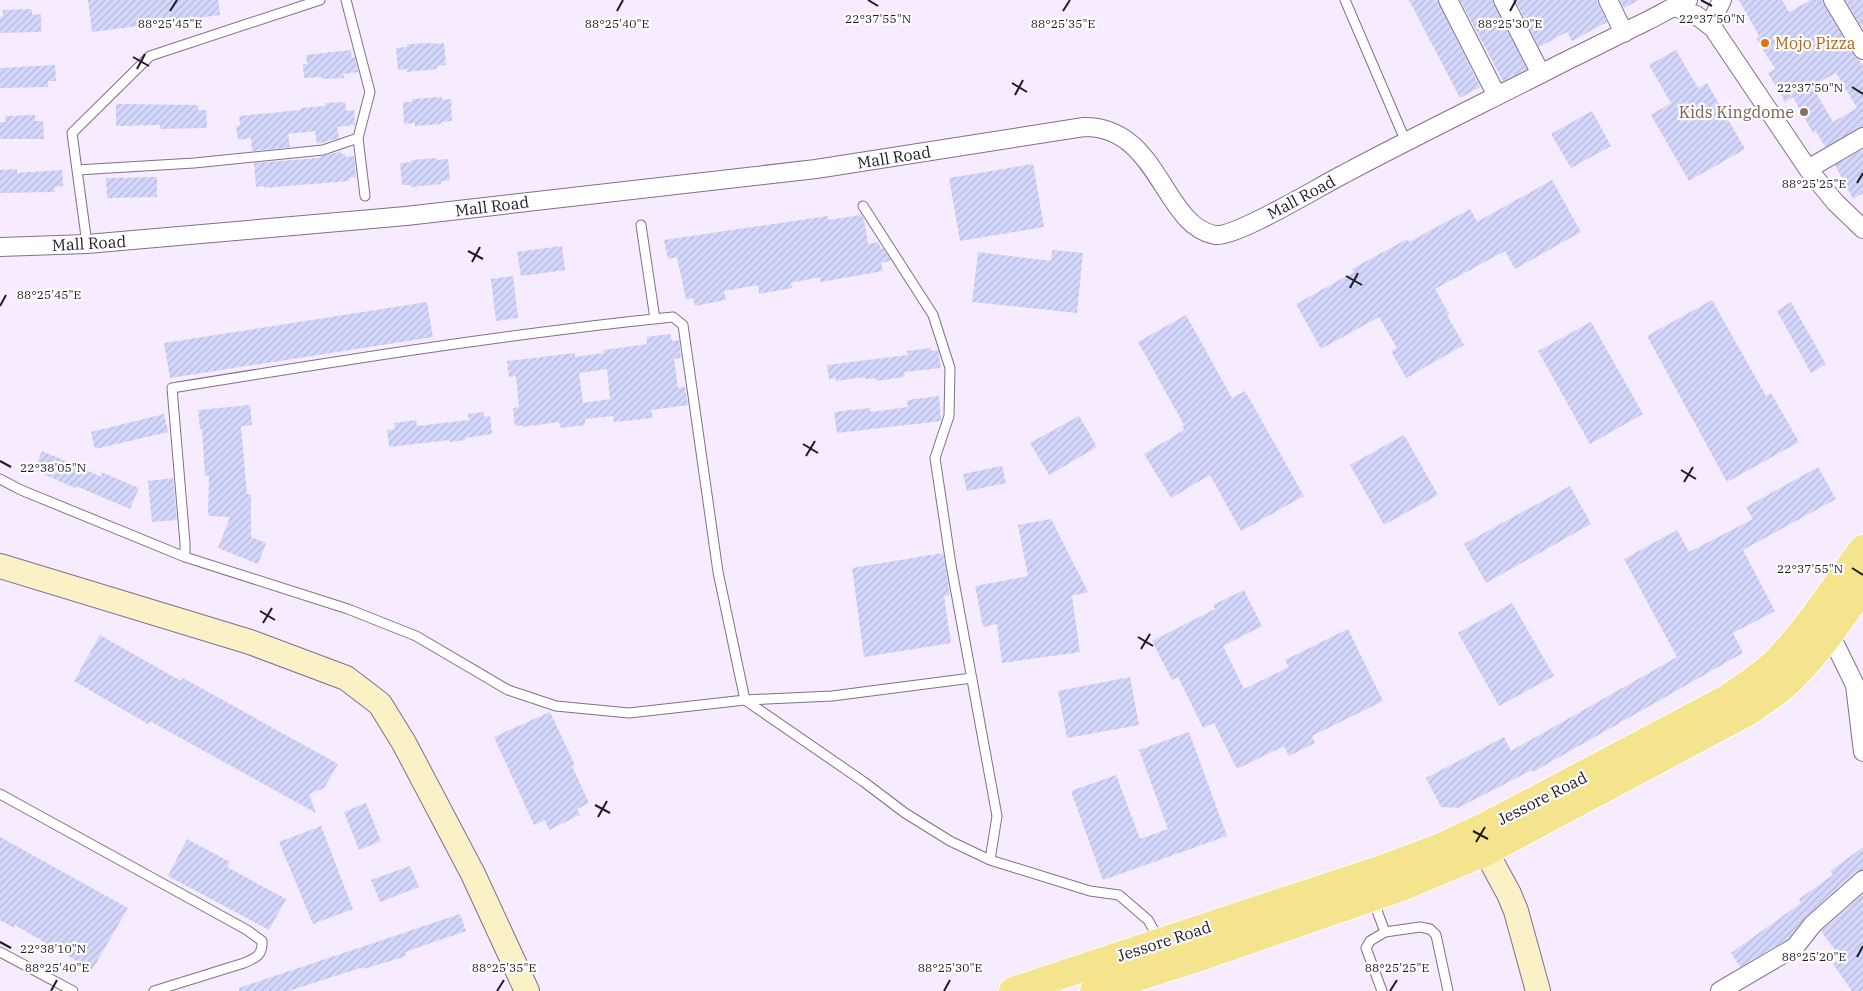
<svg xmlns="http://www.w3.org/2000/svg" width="1863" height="991" font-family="'IBM Plex Serif',serif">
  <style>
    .building { fill: url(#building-hatch); fill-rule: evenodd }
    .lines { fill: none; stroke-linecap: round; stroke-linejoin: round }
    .lane-casing { stroke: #826f8d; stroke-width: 11 }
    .street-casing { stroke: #826f8d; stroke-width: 20 }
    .secondary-casing { stroke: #826f8d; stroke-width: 26 }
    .primary-casing { stroke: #fff; stroke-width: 30 }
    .lane { stroke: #fff; stroke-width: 9 }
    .street { stroke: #fff; stroke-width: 18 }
    .secondary { stroke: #faf2c6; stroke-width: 24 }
    .primary { stroke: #f4e48d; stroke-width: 28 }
    .ticks { fill: none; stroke: #211a25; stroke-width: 2 }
    .food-dot { fill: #e8710a; stroke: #fdfdfd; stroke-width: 2 }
    .education-dot { fill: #8d6e63; stroke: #fdfdfd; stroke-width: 2 }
    .labels { text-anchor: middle; stroke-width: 4.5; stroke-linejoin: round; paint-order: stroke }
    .food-label { font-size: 16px; fill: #c56008; stroke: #fdfdfd; text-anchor: start }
    .education-label { font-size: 16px; fill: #785e54; stroke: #fdfdfd; text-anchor: end }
    .street-label { font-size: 16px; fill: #211a25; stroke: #fdfdfd }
    .ticks-label { font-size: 12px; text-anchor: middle; fill: #211a25; stroke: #fdfdfd; stroke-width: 4.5; stroke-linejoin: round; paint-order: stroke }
  </style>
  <defs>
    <pattern id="building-hatch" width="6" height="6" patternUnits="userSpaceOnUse" patternTransform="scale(1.25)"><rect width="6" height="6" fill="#d3d7fb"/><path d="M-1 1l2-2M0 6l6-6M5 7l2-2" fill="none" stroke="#b5b8d7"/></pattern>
  </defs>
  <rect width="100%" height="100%" fill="#f7ebff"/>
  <path class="building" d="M88,0H218L220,15L92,32Z
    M1409,0H1437L1480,87L1460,98Z
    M1460,0H1492L1527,69L1503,81Z
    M1515,0H1597L1607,22L1572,41L1567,32L1539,47Z
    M1620,0H1639L1624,8Z
    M1739,0H1782L1789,12L1811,0H1822L1824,5L1854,55L1859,60L1863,66V126L1858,128L1825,147L1816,131L1813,133L1793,97L1785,102L1768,73L1775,69L1756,38L1759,36ZM1836,73L1857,108L1833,122L1812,86Z
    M1845,0H1863V25L1861,26Z
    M32,9V15L41,14V32L0,33V17H3V10Z
    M433,43V44L444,43L446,65L437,66V69L407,72V69L398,70L396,48L407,47V44Z
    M351,50L352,58L355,57L358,72L343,74L344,78L322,79V77L304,78L303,64H307L306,55Z
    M1676,50L1698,88L1707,83L1745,149L1689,181L1651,115L1671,103L1649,65Z
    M55,65L56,81H48V87L0,88V68Z
    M442,97V100L451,99L452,121L441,122V124L415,126V123L404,124L403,102H412V99Z
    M345,102L346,111L354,110L355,125L337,127L339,138L317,144L315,131L288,134L290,147L252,151L251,138L238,140L236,126L240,125L239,116L301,110L300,108L325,106V103Z
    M116,104L198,105V110H206L207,128L160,129V125L116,126Z
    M1592,111L1611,146L1571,168L1551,134Z
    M35,115V121H43L44,139H0V122H6L5,116Z
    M1863,149V193L1853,199L1835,165Z
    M341,151V154H345V157L354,156L356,177L349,178V181L264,188V186L256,187L254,163L319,158V157Z
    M437,158V160L448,159L450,180L441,181V184L411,187V185H402L400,163L411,162V160Z
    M1033,164L1044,227L960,241L949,178Z
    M17,169V173L62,170L63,186L54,187L55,192L0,193V170Z
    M157,177V197L107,198L106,178Z
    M1552,180L1581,232L1515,269L1505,251L1435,289L1449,314L1447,315L1464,345L1406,378L1391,351L1397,348L1379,317L1321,349L1296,304L1354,272L1352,269L1407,239L1409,242L1470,209L1477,222Z
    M861,215L864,220L868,244L878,242L881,249L883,248L891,261L881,263L883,271L821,282L820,277L791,283L792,288L759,294L758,285L724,291L726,300L695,306L693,298L686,299L677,257L668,259L664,240L828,216V220Z
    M562,246L565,270L521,276L517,252Z
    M1052,250L1083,253L1077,313L972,302L978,252L1051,261Z
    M513,276L518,318L496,321L491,279Z
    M1712,300L1766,396L1771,393L1799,442L1727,482L1647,336Z
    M427,302L433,337L170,378L164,343Z
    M1791,302L1826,364L1811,373L1777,311Z
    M1186,315L1232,398L1245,391L1304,496L1241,531L1210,475L1171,498L1144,454L1184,430L1182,426L1184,425L1138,342Z
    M1591,322L1643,414L1590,444L1538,351Z
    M670,334L672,341L679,340L681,358L674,359L678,388L685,387L688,405L651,410L653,418L614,422L613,416L585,419V425L560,428L559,422L522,427V425L515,426L513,408L519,407L516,376L509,377L507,361L575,353V357L604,353V350L647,344L646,337ZM607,369L610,399L583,403L579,373Z
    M931,348V351L938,350L941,368L904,372L905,377L876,381V378L865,379V377L836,381V378L829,379L827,365L908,355L907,351Z
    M939,396L941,421L837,433L834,412L870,408L871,412L908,407L907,400Z
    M250,405L252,425L241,426L247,494L251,495V537L266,543L258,564L218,548L230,517L208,516L209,475L205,476L202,429H200L198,410Z
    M484,412V417L490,416L492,434L465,438L466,440L450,442L449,440L389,447L387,430L395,429L394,423L416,420L417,426L469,420L468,414Z
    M164,414L168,432L95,449L91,432Z
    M1079,416L1097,447L1049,475L1030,443Z
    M1404,435L1438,495L1384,525L1350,465Z
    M42,451L102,477L101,472L139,488L130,509L76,486L75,488L34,470Z
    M1002,466L1006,483L967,491L963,474Z
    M1818,467L1836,499L1743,550L1775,611L1733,633L1743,653L1533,772L1532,770L1458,808L1441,807L1426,778L1504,737L1511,751L1677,657L1624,559L1677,530L1689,552L1753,519L1746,507Z
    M173,478L177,520L152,522L148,481Z
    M1570,486L1591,524L1486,583L1464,544Z
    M1051,519L1088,592L1072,596L1080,652L1002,663L997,624L983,627L975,586L1028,576L1018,525Z
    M943,553L950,595L944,596L951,643L864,657L852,568Z
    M1244,590L1262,626L1223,646L1244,689L1289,667L1285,660L1348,629L1383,701L1312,736L1315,743L1289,756L1284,746L1237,769L1214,723L1203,728L1178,677L1172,680L1152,641L1215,609L1213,605Z
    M1512,603L1554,676L1499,706L1458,633Z
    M100,635L181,681L183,678L338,764L324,788L309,794L316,813L150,721L148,724L74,681Z
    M1130,677L1139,725L1067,738L1058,691Z
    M550,712L575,765L572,766L589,803L577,809L580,815L549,830L545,820L534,825L494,737Z
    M1189,732L1227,836L1103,880L1071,791L1116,775L1140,839L1168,829L1139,750Z
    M366,803L381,841L359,850L344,812Z
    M321,826L353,909L313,924L279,842Z
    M0,837L128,908L92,970L15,925L14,928L0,920Z
    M187,839L230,862L227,867L286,899L269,930L168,876Z
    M1863,847V870L1856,872L1806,916L1788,939L1740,967L1731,953L1801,903L1799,899L1833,875L1830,871Z
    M410,866L419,887L380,902L371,880Z
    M1863,894V991H1852L1833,964L1841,958L1821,931Z
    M460,914L466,931L405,952L406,956L364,969L363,967L289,991H239V988Z"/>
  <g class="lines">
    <g class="lane-casing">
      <path id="lane" d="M1345,0L1406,142
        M358,138L365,196
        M77,170L194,163L323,150L358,138L370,92L346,0
        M863,206L933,315L950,368L949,416L935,458L951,565L997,816L990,860L1090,891L1119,895L1148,920L1159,939
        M641,225L655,319
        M87,244L72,133L150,56L320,0
        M0,479L21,490L185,557L348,609L416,636L508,690L556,706L629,713L745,700L832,696L972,678
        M185,557V543L172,388C338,361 505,334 673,317L683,325L718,572L745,700L864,782L905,813L950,841L990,860
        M0,794L247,930L262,941C263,955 256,958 244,963L154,991
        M1373,900L1385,932L1420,927L1430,929L1436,935L1448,991
        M0,952L73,991
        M1382,991L1366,948L1370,941L1385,932"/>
    </g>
    <g class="street-casing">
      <path id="street" d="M1448,0L1497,96
        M1503,0L1541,74
        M1608,0L1624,33
        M1833,0L1863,50
        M1675,7L1696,15L1713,28L1808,169L1835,202L1863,229
        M1713,28L1714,16L1722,0
        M1808,169L1863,137
        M0,247L87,244L406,216L816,169L1084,127C1159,126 1163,226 1215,235C1236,238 1320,186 1344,174C1417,135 1492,99 1566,61C1593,48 1620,34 1647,21C1661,14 1674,6 1688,0
        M1830,634L1855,685L1863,752
        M1720,991L1795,947L1813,924L1863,880"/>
    </g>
    <g class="secondary-casing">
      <path id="secondary" d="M0,566L250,642L346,678L380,704L404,743L473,874L527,991
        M1477,835L1509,894L1516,911L1538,991"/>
    </g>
    <g class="primary-casing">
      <path id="primary" d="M1013,991L1382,869L1441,847L1486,826L1725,700C1743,688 1760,677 1775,663C1809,629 1834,587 1863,549
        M1094,991L1194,959L1399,888L1487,851L1749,711C1760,703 1773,695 1783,686C1815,658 1838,622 1863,587"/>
    </g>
    <use href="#lane" class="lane"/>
    <use href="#street" class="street"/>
    <use href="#secondary" class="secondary"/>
    <use href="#primary" class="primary"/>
  </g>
  <path class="ticks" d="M868,0L878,6M1701,0L1712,6M170,11L177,0M617,11L623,0M1063,11L1070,0M1510,11L1516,0M133,57L149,66M137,69L145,54M1012,83L1027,92M1852,87L1863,94M1015,95L1023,80M1857,183L1863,173M468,251L483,259M472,262L480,247M1346,276L1362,285M1350,288L1358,273M0,306L6,295M803,444L818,453M806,456L815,441M0,461L11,467M1681,470L1696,479M1684,482L1693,467M1852,568L1863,575M260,611L275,620M263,623L272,608M1138,637L1153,646M1141,649L1150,634M595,805L610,813M598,817L607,801M1473,831L1488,839M1476,842L1485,827M0,942L11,948M1857,957L1863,946M51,991L57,980M497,991L504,980M944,991L950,980M1390,991L1397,980"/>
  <circle class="food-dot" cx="1765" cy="43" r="5"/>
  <circle class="education-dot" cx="1804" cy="112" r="5"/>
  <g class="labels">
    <g class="food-label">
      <text x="1775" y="49">Mojo Pizza</text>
    </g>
    <g class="education-label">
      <text x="1794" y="118">Kids Kingdome</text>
    </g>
    <g class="street-label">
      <text transform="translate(894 157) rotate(-9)" y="6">Mall Road</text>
      <text transform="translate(1301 197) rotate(-28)" y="6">Mall Road</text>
      <text transform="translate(492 206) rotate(-7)" y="6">Mall Road</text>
      <text transform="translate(89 243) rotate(-3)" y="6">Mall Road</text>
      <text transform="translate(1542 798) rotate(-27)" y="6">Jessore Road</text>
      <text transform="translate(1164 941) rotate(-18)" y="6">Jessore Road</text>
    </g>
  </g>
  <g class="ticks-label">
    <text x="1712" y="23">22°37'50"N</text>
    <text x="878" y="23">22°37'55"N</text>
    <text x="617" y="28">88°25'40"E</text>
    <text x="1063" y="28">88°25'35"E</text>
    <text x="1510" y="28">88°25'30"E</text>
    <text x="170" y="28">88°25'45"E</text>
    <text x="1810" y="92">22°37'50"N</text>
    <text x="1814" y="188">88°25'25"E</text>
    <text x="49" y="299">88°25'45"E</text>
    <text x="53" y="472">22°38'05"N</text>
    <text x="1810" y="573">22°37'55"N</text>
    <text x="53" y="953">22°38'10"N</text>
    <text x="1814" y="961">88°25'20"E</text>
    <text x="57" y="972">88°25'40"E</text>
    <text x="504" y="972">88°25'35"E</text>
    <text x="950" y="972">88°25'30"E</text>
    <text x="1397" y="972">88°25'25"E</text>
  </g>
</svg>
